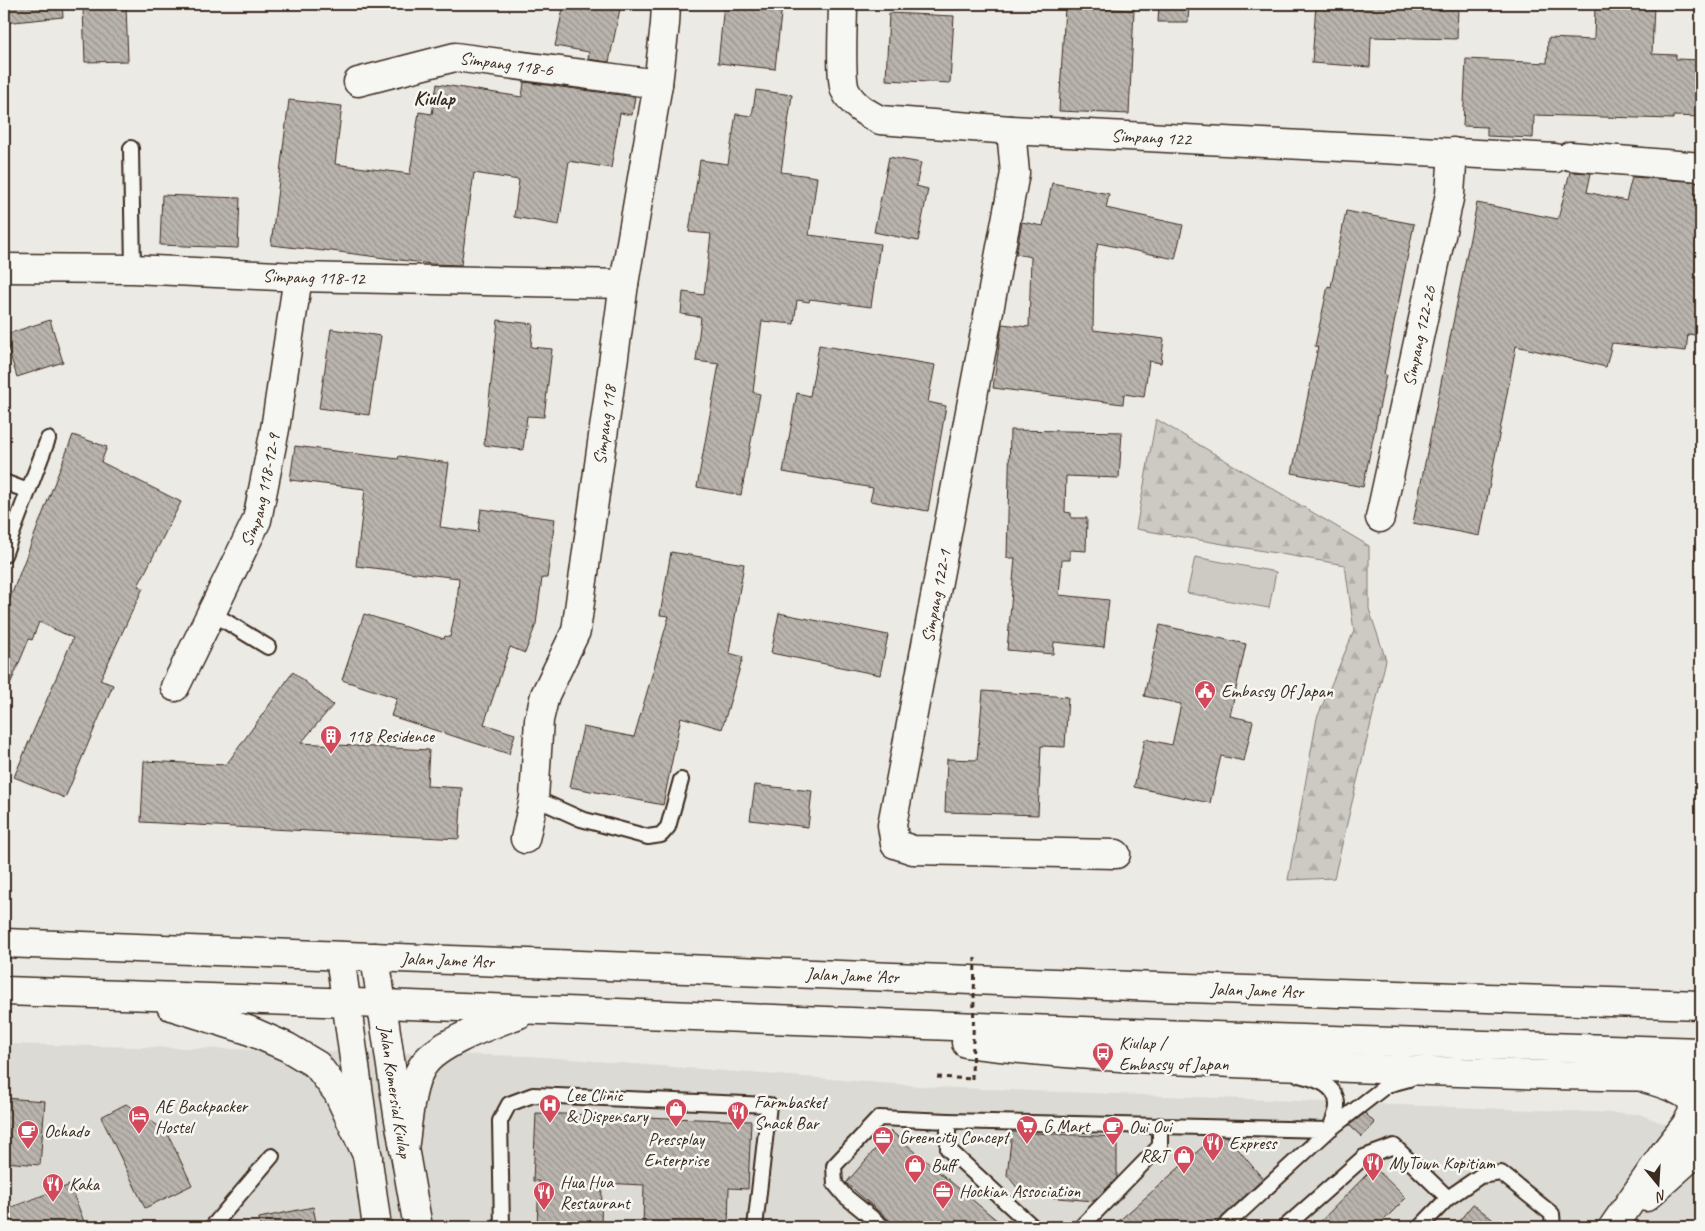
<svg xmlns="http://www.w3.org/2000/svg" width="1705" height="1231" font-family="Caveat,sans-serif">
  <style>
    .built { fill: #dcdad4 }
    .forest { fill: url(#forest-firs); stroke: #847a71 }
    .garden { fill: #cdcac4; stroke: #847a71 }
    .building { fill: url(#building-back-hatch); stroke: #3b2a1e }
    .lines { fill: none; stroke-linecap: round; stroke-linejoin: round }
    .lane-casing { stroke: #3b2a1e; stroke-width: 18 }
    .street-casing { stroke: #3b2a1e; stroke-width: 31 }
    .primary-casing { stroke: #3b2a1e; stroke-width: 31 }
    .path { stroke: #3b2a1e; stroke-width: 3; stroke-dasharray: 5 4; stroke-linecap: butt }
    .lane { stroke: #f6f6f2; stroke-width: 14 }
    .street { stroke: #f6f6f2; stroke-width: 28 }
    .primary { stroke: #f6f6f2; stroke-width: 28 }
    .path-bridge { stroke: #3b2a1e; stroke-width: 3; stroke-dasharray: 5 4; stroke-linecap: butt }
    .labels { text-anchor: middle; stroke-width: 5; stroke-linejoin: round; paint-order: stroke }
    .street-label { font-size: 18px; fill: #3b2a1e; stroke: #f6f6f2 }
    .poi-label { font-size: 18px; fill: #3b2a1e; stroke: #f6f6f2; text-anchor: start }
    .quarter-label { font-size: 20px; font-weight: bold; fill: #3b2a1e; stroke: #f6f6f2 }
  </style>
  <defs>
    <pattern id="forest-firs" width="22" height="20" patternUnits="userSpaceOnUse" patternTransform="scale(1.25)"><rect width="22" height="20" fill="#cdcac4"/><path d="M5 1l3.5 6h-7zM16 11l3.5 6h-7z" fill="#b1aea8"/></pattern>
    <pattern id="building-back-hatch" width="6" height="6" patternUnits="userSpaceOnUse" patternTransform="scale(1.25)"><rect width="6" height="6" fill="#bab4ae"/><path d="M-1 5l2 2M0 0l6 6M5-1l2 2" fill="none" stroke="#98938d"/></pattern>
  </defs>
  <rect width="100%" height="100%" fill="#ebeae5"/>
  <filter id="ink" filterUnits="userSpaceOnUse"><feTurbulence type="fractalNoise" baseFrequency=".02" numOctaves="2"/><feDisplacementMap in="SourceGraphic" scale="10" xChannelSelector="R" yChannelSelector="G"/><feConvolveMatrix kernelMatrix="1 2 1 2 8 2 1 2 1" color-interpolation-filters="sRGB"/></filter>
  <g filter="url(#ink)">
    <path class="built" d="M4,1044L531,1056L933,1087L1639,1114L1701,1138V1227H4Z"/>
    <path class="forest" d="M1156,419L1369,546V609L1386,660L1334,878L1288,880L1317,718L1354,631L1345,565L1136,529Z"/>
    <path class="garden" d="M1195,557L1276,572L1269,608L1187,593Z"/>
    <path class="building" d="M4,4H62L63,17L4,23Z
      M564,4H621L609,62L588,59L589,52L555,46Z
      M724,4L782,5L775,69L718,63Z
      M1159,4H1189L1188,22H1158Z
      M1316,4H1458L1457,39L1371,37L1370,67L1312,63Z
      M1595,4H1654L1652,54L1676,55V59L1701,60V117L1673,116V119L1534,115L1533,138L1487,136V127L1463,126L1466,59L1547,63L1548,38L1594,40Z
      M126,6L128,61L85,62L83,8Z
      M1065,7L1134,10L1129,114L1059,111Z
      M889,13L954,16L950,83L886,80Z
      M524,82L635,97L632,115L620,113L611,168L569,161L559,225L514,217L519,180L474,173L461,265L431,264L324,250V251L271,245L289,100L342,106L335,164L410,174L419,112L432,114L437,84L522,97Z
      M756,90L792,95L781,172L817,177L809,235L880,244L871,307L810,299L809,302L797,300L794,324L762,321L753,392L760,394L741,495L697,487L719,364L696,361L701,317L681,314L683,292L704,295L711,234L689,232L700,160L728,164L736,114L752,116Z
      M889,157L921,163L916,186L928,189L918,241L874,232Z
      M1570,172L1591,173L1587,192L1626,201L1632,177L1701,182V336L1688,334L1686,351L1612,343L1606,367L1516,346L1480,536L1413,523L1477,203L1558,219Z
      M1052,183L1109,194L1106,208L1183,225L1175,259L1098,243L1094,263L1093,330L1164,339L1161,363L1149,361L1144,397L1124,394L1123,404L993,388L1002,324L1029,327L1031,257L1016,254L1022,222L1043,226Z
      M162,195L240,198L238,248L160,245Z
      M1346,211L1414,224L1384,374L1386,375L1363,487L1292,473L1318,347L1315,346L1328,286L1331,287Z
      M50,320L63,362L17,377L4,335Z
      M498,320L533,324L531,347L552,349L544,417L527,416L523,450L484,445Z
      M331,329L381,336L369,415L319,408Z
      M819,345L935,365L928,402L946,406L928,511L870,501L873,488L783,472L797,393L810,396Z
      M1010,430L1122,432L1119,478L1066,476L1065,512L1071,513V518H1087L1086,551L1070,550V560H1062L1059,595L1109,600L1104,647L1054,642L1053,654L1007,650L1015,558H1007Z
      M73,435L107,447L101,462L181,502L138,586L143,588L100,680L113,685L65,798L14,777L73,638L39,622L32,640L29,639L4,699V614Z
      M295,446L398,459L399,456L449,463L440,527L478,532L481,509L555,519L547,578H542L536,624L525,653L510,647L484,724L515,734L509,754L391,716L397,698L342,680L364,614L444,639L445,636L450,637L457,604L459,578L356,566L365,489L290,480Z
      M671,552L744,564L729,653L743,657L722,729L681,717L663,805L570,787L583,727L634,737L669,616L660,615Z
      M779,613L888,635L880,675L771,653Z
      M1160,625L1246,644L1230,716L1253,721L1244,761L1221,756L1210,803L1134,787L1145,739L1172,745L1181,704L1144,696Z
      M293,672L333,705L301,743L429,750L427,786L462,788L459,839L141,822L144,761L226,765Z
      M983,691L1068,697L1065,747L1041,746L1038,815L945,812L947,759L977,760Z
      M755,785L812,791L808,827L750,820Z
      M4,1098L45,1101L40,1165L4,1162Z
      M126,1104L167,1132L192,1185L145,1208L101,1117Z
      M536,1113L751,1121L748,1189L729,1188L728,1227H643L644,1185L602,1183L601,1227H537L539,1181H533Z
      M1365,1113L1375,1123L1362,1137L1349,1125Z
      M891,1131L939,1172L1005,1227H897L846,1183Z
      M1012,1132L1117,1137V1178L1094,1201L1023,1195L1007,1175Z
      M1215,1136H1227L1263,1179L1218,1221L1215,1227H1112Z
      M1374,1167L1406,1198L1377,1227H1315Z
      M70,1185L86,1227H4V1210Z
      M1473,1204L1502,1227H1454Z
      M313,1207L317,1227H260L259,1218Z"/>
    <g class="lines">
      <g class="lane-casing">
        <path id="lane" d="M131,148L133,269
          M4,482L28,491
          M4,555L48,439
          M212,613L268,647
          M534,798L581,819L648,837L661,835L668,827L681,780
          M1299,1075C1315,1079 1338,1085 1337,1106C1337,1113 1332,1122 1330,1129
          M948,1121V1149L1033,1227
          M212,1227L272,1156
          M502,1227L500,1121L509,1104L533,1095L769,1105L755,1227
          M883,1227L845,1196L835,1184L834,1166L879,1118L948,1121L1329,1130
          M1081,1227L1160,1146V1125
          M1224,1227L1329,1130L1387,1085L1409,1079
          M1285,1227L1364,1157L1394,1146L1448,1198
          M1420,1227L1448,1198L1480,1176L1501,1173L1552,1214L1553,1227"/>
      </g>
      <g class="street-casing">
        <g id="street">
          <path id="s1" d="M843,4C843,22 840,76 845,90C852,105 866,113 880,120L1011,130L1555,158"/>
          <path id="s2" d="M358,82L455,57L658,84"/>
          <path d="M1011,130L1015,173L892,825L895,844L913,850L1116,854"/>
          <path d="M1570,156L1701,167"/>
          <path id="s3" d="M4,268L133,269L298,277L624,284"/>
          <path id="s4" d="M1380,518L1450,194L1453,152"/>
          <path id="s5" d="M175,687L257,520L275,429L298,277"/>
          <path id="s6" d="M525,839L534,798L539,720L545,695L576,631L624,284L658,84L665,24L666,4"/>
          <path d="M340,956L377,1227"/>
          <path id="s7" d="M375,957L398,1114L418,1227"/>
          <path d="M1646,1197L1692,1156L1701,1144"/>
          <path d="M1613,1227L1662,1156L1686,1125L1693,1112L1692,1099C1678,1088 1664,1084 1647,1079"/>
        </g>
      </g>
      <g class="primary-casing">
        <g id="primary">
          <path id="s8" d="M4,943L1158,987L1701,1005"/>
          <path d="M4,991L383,1004L1213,1036L1701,1052"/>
          <path d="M171,1006L248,1030L287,1047L317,1065L338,1093L368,1157"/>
          <path d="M966,1043C1086,1058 1207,1062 1328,1067C1452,1072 1577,1077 1701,1077"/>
          <path d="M404,1149C408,1125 409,1088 422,1067C436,1043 493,1024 519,1014"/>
        </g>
      </g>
      <path class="path" d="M937,1077L972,1079"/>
      <use href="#lane" class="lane"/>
      <use href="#street" class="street"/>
      <use href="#primary" class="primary"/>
      <path class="path-bridge" d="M972,1079L975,958"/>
    </g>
  </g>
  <defs>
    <g id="civic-pin" transform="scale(1.125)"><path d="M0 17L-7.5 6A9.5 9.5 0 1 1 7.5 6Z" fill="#d1495b" stroke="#f6f6f2"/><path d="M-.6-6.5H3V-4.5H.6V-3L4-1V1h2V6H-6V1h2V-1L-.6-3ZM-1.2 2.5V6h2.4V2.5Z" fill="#fff"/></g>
    <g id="building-pin" transform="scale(1.125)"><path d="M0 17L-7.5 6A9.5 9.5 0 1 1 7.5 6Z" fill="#d1495b" stroke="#f6f6f2"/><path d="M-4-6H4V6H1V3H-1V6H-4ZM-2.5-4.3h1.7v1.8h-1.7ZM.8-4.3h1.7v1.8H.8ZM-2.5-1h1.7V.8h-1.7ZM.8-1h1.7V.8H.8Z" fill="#fff"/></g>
    <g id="bus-pin" transform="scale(1.125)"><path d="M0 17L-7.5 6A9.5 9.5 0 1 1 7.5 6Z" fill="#d1495b" stroke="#f6f6f2"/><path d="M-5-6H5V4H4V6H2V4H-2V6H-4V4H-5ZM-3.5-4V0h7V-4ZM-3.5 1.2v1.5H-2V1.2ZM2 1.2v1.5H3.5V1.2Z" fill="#fff"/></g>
    <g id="hospital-pin" transform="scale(1.125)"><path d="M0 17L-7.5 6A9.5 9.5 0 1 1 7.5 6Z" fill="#d1495b" stroke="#f6f6f2"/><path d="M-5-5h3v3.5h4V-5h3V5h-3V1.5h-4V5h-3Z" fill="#fff"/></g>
    <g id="shop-pin" transform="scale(1.125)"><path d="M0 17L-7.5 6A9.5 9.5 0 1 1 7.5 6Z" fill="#d1495b" stroke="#f6f6f2"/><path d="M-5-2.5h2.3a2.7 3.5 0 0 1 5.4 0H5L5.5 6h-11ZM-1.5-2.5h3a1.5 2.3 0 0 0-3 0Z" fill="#fff"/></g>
    <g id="restaurant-pin" transform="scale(1.125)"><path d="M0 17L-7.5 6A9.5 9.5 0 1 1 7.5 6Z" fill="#d1495b" stroke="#f6f6f2"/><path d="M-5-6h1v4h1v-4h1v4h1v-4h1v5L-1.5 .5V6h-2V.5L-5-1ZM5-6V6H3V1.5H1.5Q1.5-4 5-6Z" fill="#fff"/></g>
    <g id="hotel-pin" transform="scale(1.125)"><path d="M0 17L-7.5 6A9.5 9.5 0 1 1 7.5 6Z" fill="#d1495b" stroke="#f6f6f2"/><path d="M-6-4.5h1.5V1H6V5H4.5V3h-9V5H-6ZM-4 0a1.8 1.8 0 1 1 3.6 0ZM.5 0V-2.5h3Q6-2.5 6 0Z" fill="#fff"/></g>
    <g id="supermarket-pin" transform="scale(1.125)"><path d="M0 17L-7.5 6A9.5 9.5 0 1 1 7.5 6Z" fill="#d1495b" stroke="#f6f6f2"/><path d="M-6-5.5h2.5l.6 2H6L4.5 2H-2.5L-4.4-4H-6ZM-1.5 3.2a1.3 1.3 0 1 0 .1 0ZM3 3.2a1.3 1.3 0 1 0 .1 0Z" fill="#fff"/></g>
    <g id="cafe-pin" transform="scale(1.125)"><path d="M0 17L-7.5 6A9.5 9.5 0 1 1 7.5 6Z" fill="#d1495b" stroke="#f6f6f2"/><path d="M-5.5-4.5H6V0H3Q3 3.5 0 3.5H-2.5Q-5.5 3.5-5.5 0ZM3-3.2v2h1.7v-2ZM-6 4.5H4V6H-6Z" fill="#fff"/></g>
    <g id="office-pin" transform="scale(1.125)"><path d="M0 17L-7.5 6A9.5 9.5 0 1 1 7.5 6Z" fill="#d1495b" stroke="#f6f6f2"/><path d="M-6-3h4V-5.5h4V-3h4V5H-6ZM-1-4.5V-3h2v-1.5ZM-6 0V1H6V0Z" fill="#fff"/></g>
  </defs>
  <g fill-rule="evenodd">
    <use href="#civic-pin" x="1205" y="691"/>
    <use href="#building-pin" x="331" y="736"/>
    <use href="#bus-pin" x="1103" y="1053"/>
    <use href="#hospital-pin" x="550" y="1105"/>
    <use href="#shop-pin" x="676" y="1109"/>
    <use href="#restaurant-pin" x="738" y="1112"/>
    <use href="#hotel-pin" x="139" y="1116"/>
    <use href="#supermarket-pin" x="1027" y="1126"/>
    <use href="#cafe-pin" x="1113" y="1127"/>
    <use href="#cafe-pin" x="28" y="1131"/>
    <use href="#office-pin" x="883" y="1137"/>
    <use href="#restaurant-pin" x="1213" y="1143"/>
    <use href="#shop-pin" x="1184" y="1156"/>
    <use href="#restaurant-pin" x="1373" y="1163"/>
    <use href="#shop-pin" x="915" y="1165"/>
    <use href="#restaurant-pin" x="53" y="1184"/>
    <use href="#office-pin" x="943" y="1191"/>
    <use href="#restaurant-pin" x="544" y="1192"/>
  </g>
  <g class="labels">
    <g class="street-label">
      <text dy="6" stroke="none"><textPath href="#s2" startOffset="152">Simpang 118-6</textPath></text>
      <text dy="6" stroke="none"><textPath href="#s1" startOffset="405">Simpang 122</textPath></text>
      <text dy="6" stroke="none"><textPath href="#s3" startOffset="310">Simpang 118-12</textPath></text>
      <text dy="6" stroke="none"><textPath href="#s4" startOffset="186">Simpang 122-26</textPath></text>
      <text dy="6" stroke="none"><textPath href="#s6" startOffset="425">Simpang 118</textPath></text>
      <text dy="6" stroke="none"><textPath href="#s5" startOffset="216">Simpang 118-12-9</textPath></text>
      <text transform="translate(936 596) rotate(-79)" y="6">Simpang 122-1</text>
      <text dy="6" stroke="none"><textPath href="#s8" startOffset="444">Jalan Jame 'Asr</textPath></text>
      <text dy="6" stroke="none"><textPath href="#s8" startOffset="849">Jalan Jame 'Asr</textPath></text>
      <text dy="6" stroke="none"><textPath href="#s8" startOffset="1254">Jalan Jame 'Asr</textPath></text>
      <text dy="6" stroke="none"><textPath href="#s7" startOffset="136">Jalan Komersial Kiulap</textPath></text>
    </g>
    <g class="poi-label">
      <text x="1221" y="697">Embassy Of Japan</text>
      <text x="347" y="742">118 Residence</text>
      <text x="1119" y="1049">Kiulap /<tspan x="1119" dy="21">Embassy of Japan</tspan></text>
      <text x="566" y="1101">Lee Clinic<tspan x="566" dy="21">&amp; Dispensary</tspan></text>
      <text x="754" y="1108">Farmbasket<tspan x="754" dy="21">Snack Bar</tspan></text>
      <text x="155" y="1112">AE Backpacker<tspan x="155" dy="21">Hostel</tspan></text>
      <text x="1043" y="1132">G Mart</text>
      <text x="1129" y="1133">Oui Oui</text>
      <text x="44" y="1137">Ochado</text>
      <text x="899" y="1143">Greencity Concept</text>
      <text x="676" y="1145" text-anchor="middle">Pressplay<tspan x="676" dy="21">Enterprise</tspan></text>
      <text x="1229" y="1149">Express</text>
      <text x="1168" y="1162" text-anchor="end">R&amp;T</text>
      <text x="1389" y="1169">MyTown Kopitiam</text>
      <text x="931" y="1171">Buff</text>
      <text x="560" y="1188">Hua Hua<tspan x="560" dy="21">Restaurant</tspan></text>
      <text x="69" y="1190">Kaka</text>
      <text x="959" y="1197">Hockian Association</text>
    </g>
    <g class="quarter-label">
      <text x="434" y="105">Kiulap</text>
    </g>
  </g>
  <rect width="1705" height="1231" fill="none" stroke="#f6f6f2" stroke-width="20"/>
  <rect x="10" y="10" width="1685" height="1211" fill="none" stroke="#3b2a1e" stroke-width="2" filter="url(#ink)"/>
  <g transform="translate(1658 1184) rotate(162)" stroke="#f6f6f2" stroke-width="4" paint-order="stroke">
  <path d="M0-4L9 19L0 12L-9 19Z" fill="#3b2a1e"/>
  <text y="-8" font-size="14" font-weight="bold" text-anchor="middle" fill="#3b2a1e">N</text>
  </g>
</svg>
